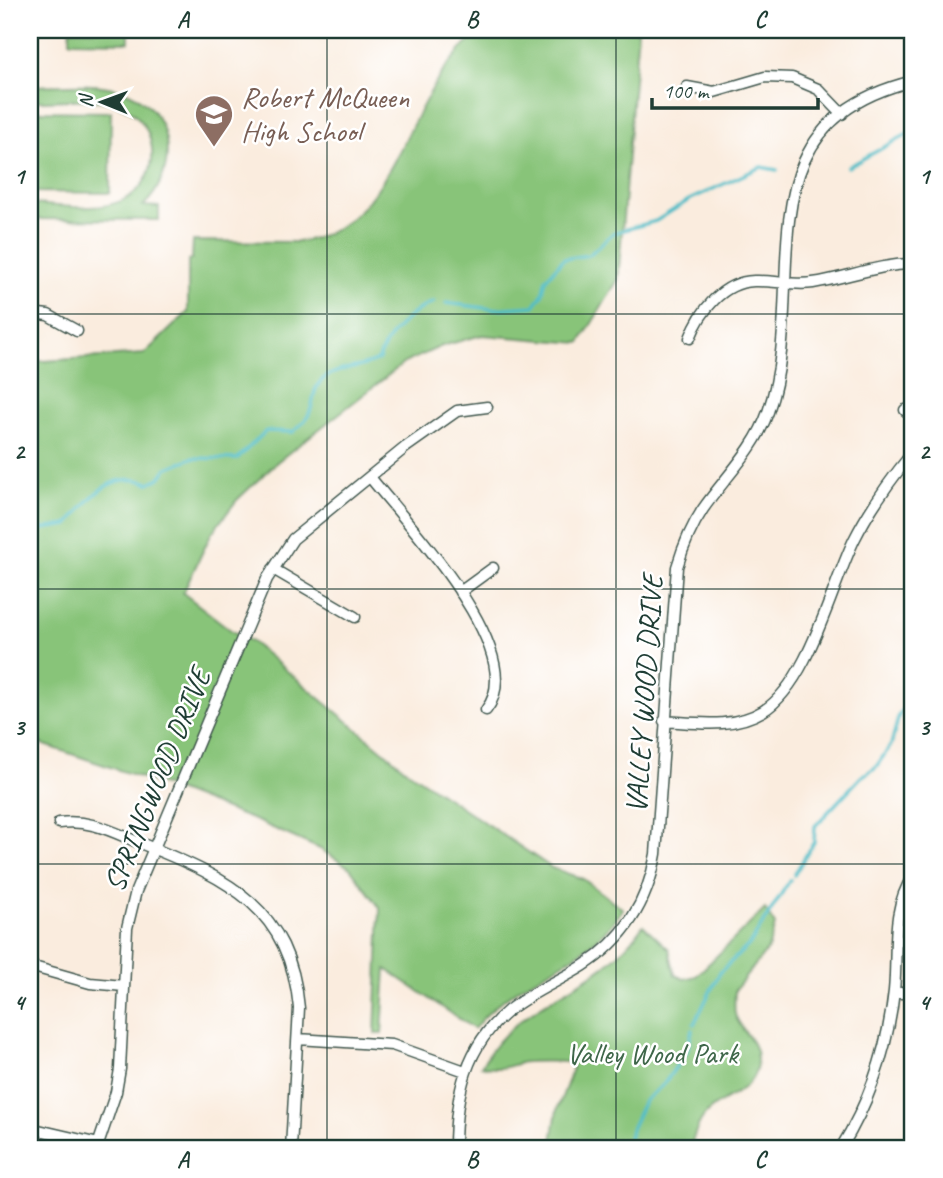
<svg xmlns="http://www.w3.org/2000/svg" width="943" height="1178" font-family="Caveat,sans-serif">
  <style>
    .green { fill: #88c479; stroke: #548056; stroke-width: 2 }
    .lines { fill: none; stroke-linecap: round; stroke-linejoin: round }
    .stream { stroke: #4fbdc7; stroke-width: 3.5 }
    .minor-casing { stroke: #40574e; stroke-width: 13 }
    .minor { stroke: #fff; stroke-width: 10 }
    .grid { fill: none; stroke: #1f3d34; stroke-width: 2; stroke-opacity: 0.55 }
    .labels { text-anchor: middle; stroke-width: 5; stroke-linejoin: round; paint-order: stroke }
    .education-label { font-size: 30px; fill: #785e54; stroke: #fff; text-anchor: start }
    .street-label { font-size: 30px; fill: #1f3d34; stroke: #fff }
    .park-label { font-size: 30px; fill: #3e6649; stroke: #fff }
    .neatline { fill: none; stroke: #1f3d34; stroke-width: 2.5 }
    .grid-label { font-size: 23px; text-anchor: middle; font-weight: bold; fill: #1f3d34 }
  </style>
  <rect width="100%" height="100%" fill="#fff"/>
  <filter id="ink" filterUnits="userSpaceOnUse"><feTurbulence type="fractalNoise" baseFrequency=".0143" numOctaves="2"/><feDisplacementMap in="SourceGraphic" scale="14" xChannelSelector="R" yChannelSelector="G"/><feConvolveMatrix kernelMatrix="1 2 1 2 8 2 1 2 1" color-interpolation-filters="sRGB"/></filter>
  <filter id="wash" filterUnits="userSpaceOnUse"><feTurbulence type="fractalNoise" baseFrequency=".00686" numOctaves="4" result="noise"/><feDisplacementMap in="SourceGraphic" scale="28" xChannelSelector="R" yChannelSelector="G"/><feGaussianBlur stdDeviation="1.57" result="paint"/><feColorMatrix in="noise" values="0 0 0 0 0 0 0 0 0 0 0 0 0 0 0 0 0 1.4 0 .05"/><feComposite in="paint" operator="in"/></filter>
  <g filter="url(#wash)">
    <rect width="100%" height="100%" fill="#faecde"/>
    <path class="green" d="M70,30H129V42L70,41Z
      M485,30H638L618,280L580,343L482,335L442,346L404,363L277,462L237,500L211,534L183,593L232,631L252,642L405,769L552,868L583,879L623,909C581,972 520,970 474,1029L386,969L382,1034H375L380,908L350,868L320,849L259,822L166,786L30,740V362L144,354L188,312V260L192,259L193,241L296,242C404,229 402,81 485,30Z
      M30,86C58,86 93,81 121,90C174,106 181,171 143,206L159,207V220L30,219V204C58,205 100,213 125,199C166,178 159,116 115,104C90,96 56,102 30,101Z
      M30,111L111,112L110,193L30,192Z
      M765,909L775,925L768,949L735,990C735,998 733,1010 736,1017C743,1033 758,1042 757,1061C757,1090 727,1095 710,1110C698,1120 695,1134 690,1148H551L557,1110L572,1071V1063C565,1061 526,1061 520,1063C505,1068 496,1070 481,1066C524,992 598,994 643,925L669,949L675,975L684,979L696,976Z"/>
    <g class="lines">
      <path class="stream" d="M848,167L913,131
        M446,303L493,309L534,306L542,295L546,279L563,259L589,255L613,233L656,221L689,200L761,167L777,170
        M30,531L68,525C90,498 110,469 149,483L160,478L167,468L192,458L237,459L266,431L293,432C298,427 305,422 308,416C315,404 311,390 322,380C338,366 362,370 379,359C386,336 411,310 434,302
        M794,875L814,842L815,826L861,777L876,767L891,745L899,715L913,697
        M694,1024L720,972L750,944L790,880
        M627,1148L631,1129L644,1101L664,1084L687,1051L692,1030"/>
    </g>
  </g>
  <g filter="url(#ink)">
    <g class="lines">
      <g class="minor-casing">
        <path id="minor" d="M687,87L714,92L765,77L792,78L818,89L842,114
          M30,313L48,315L77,331
          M690,338C700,312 722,282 754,281C773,280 794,286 813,283C846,278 879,264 913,264
          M905,410L913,417
          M370,477C406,523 532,653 486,710
          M273,569L355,617
          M460,592L493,568
          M664,721C698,723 733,729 763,711C808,684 831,588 854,540C870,508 891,479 913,452
          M59,823C93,819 114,833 145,845C229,879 290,908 299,1008L291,1148
          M30,966L90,983L124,986
          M894,993H913
          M298,1039L392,1045L465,1071
          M30,1128L99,1144
          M97,1148L116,1092L120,1069L127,928L136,891L267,579L293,539L406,447L457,411L487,407
          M455,1148C455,1095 466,1045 509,1010C532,992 559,981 583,966C624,940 648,901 656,854L677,567C683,547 691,527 703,509C725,477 755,450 768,412C812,288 733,125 913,81
          M841,1148C870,1101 888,1046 894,991C898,951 890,911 913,876"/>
      </g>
      <use href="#minor" class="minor"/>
    </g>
  </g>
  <path class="grid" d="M327,30V1148M616,30V1148M30,314H913M30,589H913M30,864H913"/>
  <defs>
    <g id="school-pin" transform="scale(2.0125)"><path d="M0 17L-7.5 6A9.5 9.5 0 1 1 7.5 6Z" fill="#8d6e63" stroke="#fff"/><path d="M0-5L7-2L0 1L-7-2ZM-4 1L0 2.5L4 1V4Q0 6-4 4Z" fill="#fff"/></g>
  </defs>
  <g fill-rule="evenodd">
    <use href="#school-pin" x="214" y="114"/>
  </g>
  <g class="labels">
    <g class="education-label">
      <text x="241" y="107">Robert McQueen<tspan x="241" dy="34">High School</tspan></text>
    </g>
    <g class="street-label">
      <text transform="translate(644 694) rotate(-86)" y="10">VALLEY WOOD DRIVE</text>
      <text transform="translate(157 780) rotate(-68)" y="10">SPRINGWOOD DRIVE</text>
    </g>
    <g class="park-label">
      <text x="652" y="1063">Valley Wood Park</text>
    </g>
  </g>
  <rect width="943" height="1178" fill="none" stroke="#fff" stroke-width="77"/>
  <g transform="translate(102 102) rotate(271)" stroke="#ffffff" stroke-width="5" paint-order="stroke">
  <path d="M0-5L12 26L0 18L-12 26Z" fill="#1f3d34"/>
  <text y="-10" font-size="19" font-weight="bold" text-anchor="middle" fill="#1f3d34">N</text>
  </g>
  <path d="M652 98v10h166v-10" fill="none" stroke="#1f3d34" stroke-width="3.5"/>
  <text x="663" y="98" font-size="21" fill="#1f3d34" stroke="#ffffff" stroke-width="5" paint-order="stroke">100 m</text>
  <rect x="38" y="38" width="866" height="1102" class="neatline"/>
  <g class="grid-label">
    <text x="183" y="27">A</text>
    <text x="472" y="27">B</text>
    <text x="760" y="27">C</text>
    <text x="19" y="184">1</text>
    <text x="924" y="184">1</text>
    <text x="19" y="459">2</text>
    <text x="924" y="459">2</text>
    <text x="19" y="735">3</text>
    <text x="924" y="735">3</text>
    <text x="19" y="1010">4</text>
    <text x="924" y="1010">4</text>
    <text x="183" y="1167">A</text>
    <text x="472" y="1167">B</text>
    <text x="760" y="1167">C</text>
  </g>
</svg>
